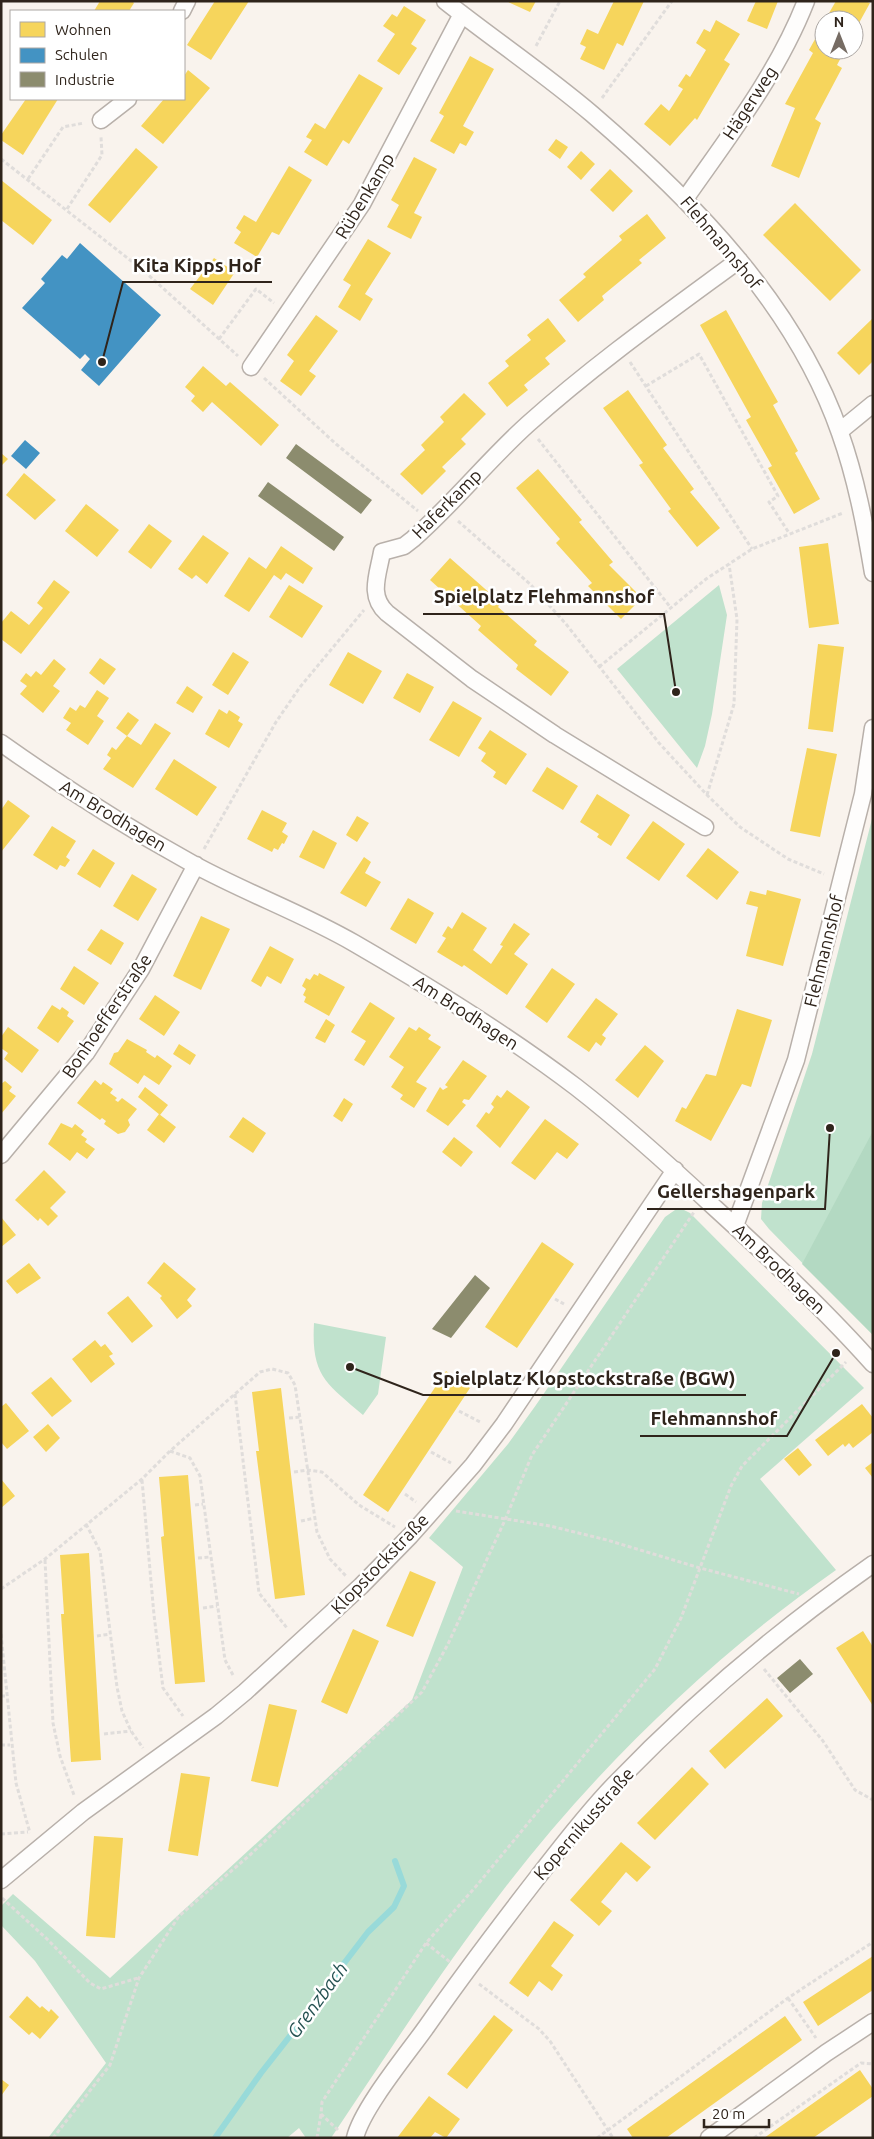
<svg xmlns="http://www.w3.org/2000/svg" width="874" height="2139" font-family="Ubuntu,sans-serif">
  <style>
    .green { fill: #c0e2cd }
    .forest { fill: #b3d9c2 }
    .homes { fill: #f6d55c }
    .schools { fill: #4393c3 }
    .industry { fill: #8c8c6e }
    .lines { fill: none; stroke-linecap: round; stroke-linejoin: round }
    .stream { stroke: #98dad9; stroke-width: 6 }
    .minor-casing { stroke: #b8b0aa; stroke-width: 19 }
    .path { stroke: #e0dddb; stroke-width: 3; stroke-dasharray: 4 2.5; stroke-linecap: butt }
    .minor { stroke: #fefdfc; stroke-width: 16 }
    .labels { text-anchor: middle; stroke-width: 5; stroke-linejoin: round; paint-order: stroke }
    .street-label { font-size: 18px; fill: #2f241b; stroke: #fff }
    .water-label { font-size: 19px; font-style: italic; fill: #255252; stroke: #fff }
    .leader { fill: none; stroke: #2f241b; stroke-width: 2 }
    .callout-dot { fill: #2f241b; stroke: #fff; stroke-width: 2 }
    .callout-label { font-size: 19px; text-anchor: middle; font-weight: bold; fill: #2f241b; stroke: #fff; stroke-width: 5; stroke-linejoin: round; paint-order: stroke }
  </style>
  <rect width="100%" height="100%" fill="#f9f3ed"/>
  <path class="green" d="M719,585L727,615L712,714L705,746L697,768L617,669Z
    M873,815V1335L769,1229L761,1219L762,1203L812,1054Z
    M675,1210H684L690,1213L864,1388L760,1479L836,1570C712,1657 599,1766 507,1885C444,1966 388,2053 331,2138H306L299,2128L287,2138H48L106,2063L35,1961L1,1925V1906L13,1894L110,1978L412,1700L463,1567L429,1538L508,1444L536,1405L665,1217Z
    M314,1323L386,1337L378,1394L363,1415C326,1383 311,1376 314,1323Z"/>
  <path class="forest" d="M873,1131V1335L802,1264Z"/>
  <path class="homes" d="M100,1H132L134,3L129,11H94Z
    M215,1H249L211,60L187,45Z
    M506,1H536L530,12Z
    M614,1H644L623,46L617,43L604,70L580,59L586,47L580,44L587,29L598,34Z
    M756,1H778L767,29L747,21Z
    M836,1H865L870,3L854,32V20H825Z
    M404,6L426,20L411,44L417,48L399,75L377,61L395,34L383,26L392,14L397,17Z
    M716,20L740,34L724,60L730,64L697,120L695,118L670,146L644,124L661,104L669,111L673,105L683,89L678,86L686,74L690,77L706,50L696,43L704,29L710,32Z
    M824,23V50H845L837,65L842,68L815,119L821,123L799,178L771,166L795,108L785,104L813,53L809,50Z
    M470,56L494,69L463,126L474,132L466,146L460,143L454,154L430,141L444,116L439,113Z
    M188,70L210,88L163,144L141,126L164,99H184V76Z
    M359,74L383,88L349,144L343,140L327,166L304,152L312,140L306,137L315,123L325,129Z
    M26,99H58L23,155L1,140V135Z
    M556,139L568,147L560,159L548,150Z
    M136,148L158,167L110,223L88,205Z
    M581,151L595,164L581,180L567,167Z
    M414,157L437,169L414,213L422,217L411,239L387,227L399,205L391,200Z
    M289,166L312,180L279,235L272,232L257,257L234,243L241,232L236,228L244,215L256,222Z
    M610,169L633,191L613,212L590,190Z
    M1,180L52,220L33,245L1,220Z
    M795,203L861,270L830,301L763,235Z
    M647,214L666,238L639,260L642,263L602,296L604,300L578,322L559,300L586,277L583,274L622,240L619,236Z
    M368,239L391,253L365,294L373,299L360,321L338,307L351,285L343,280Z
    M214,258L235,272L213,305L190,289Z
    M726,310L778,402L773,405L798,451L795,453L820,499L794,514L768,468L772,466L746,420L751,417L700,325Z
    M316,315L338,331L309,371L316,376L301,396L280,381L294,361L287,355Z
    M548,318L566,341L545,358L550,364L524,385L528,390L507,407L488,383L509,366L505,361L531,340L527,335Z
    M873,318V361L859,375L837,353Z
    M203,366L226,386L230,382L279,425L261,446L212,402L203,412L191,401L195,396L185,387Z
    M628,390L667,445L663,448L694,489L690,492L720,528L697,547L668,511L671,509L639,465L643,463L603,408Z
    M464,393L486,414L461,439L466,444L442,467L446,471L422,495L400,474L425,450L421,445L444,422L440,417Z
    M1,453L8,459L1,466Z
    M538,469L582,520L579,522L613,562L609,565L642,598L621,619L588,586L592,583L556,543L560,539L516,488Z
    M24,473L56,500L35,520L6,495Z
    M86,504L119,530L97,557L65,531Z
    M149,524L172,541L151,569L128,552Z
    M203,535L229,553L207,584L196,575L192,579L178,569Z
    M828,543L839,624L809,628L799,547Z
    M281,546L313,568L303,584L286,573L281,580L274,575L249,612L224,596L249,557L266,569Z
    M450,558L501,603L498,607L537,641L534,645L569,672L551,696L516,669L518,665L478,630L481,626L430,580Z
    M54,580L70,592L21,654L1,639V623L11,611L29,625L43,608L37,603Z
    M289,585L323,606L302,638L269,617Z
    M818,644L844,647L833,732L808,729Z
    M233,652L249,662L228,695L212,685Z
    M348,652L382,671L363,704L329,685Z
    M100,658L116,669L104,685L89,673Z
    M54,659L66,669L53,686L60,691L43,713L20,694L27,686L20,681L26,673L31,677L36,671L41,675Z
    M407,673L434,687L420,713L393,698Z
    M187,686L203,697L193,713L176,703Z
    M97,690L109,698L97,716L104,721L88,745L66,730L71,723L63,718L70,707L76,711L80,705L85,708Z
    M453,701L482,718L459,757L429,740Z
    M219,709L227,714L229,710L240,717L238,721L243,724L229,748L205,734Z
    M128,712L139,720L127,736L141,745L155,723L171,733L133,788L103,769L111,758L107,755L112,747L116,750L127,736L116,728Z
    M490,730L527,754L506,785L493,777L496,772L481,761L486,753L478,748Z
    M807,748L837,754L820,837L790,831Z
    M174,759L217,787L197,816L155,789Z
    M547,767L578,786L563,810L532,791Z
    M597,794L630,815L611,846L597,837L599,834L580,822Z
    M8,800L30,816L1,852V810Z
    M262,810L287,823L282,832L288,836L284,844L282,843L278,850L274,848L272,852L247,839Z
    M357,816L369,823L357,842L346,835Z
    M653,821L685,844L659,881L626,858Z
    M52,826L76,841L66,857L70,860L65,867L60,865L57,870L33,855Z
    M313,830L337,843L324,869L299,857Z
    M708,848L739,872L717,900L686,876Z
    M93,849L115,863L100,888L77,874Z
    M364,857L371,862L365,873L381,882L366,907L340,893Z
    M132,874L157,889L138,921L113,906Z
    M767,890L801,899L783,966L746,956L758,907L746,904L750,891L766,895Z
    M408,898L434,913L416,944L390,929Z
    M462,912L487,928L473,950L491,964L503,946L500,945L514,923L530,934L514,954L528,964L507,995L464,965L462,967L437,952L446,938L442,936L448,926L452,929Z
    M201,916L230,929L201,990L173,976Z
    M101,929L124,943L111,965L87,950Z
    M270,946L294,959L281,984L267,976L261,987L251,981Z
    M74,966L99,983L84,1005L60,989Z
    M552,968L575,984L547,1023L525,1007Z
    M319,973L345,987L329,1016L304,1002L306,997L303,995L306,989L302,986L306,978L310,980L314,974L318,976Z
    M155,995L180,1012L164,1036L139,1019Z
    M596,998L618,1014L602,1035L606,1038L601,1046L596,1042L589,1052L567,1037Z
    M370,1002L395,1018L364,1066L354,1060L366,1041L351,1032Z
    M52,1005L60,1010L62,1007L69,1012L67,1016L74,1021L58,1043L37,1028Z
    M737,1009L772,1020L751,1087L742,1084L711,1141L675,1121L682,1107L686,1109L706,1074L716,1076Z
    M326,1019L335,1025L325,1043L315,1038Z
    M8,1027L39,1050L22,1073L4,1059L8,1053L1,1048V1037Z
    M409,1027L416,1031L419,1027L431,1035L428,1039L441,1047L416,1082L427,1088L414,1108L400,1099L403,1095L391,1087L404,1067L389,1057Z
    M127,1039L147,1050L146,1052L155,1058L157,1055L172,1066L159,1085L144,1075L138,1084L109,1064L114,1053L118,1052Z
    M179,1044L196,1055L190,1065L173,1054Z
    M645,1045L664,1061L638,1098L615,1080Z
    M463,1060L487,1076L469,1100L464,1099L462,1102L466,1105L448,1126L426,1111L440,1087L443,1090L448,1087L445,1085Z
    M95,1080L101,1085L103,1082L113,1089L110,1093L117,1098L115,1100L118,1102L122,1098L137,1109L128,1120L130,1125L125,1132L118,1134L104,1124L106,1121L102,1118L100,1120L77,1103Z
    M5,1081L12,1087L9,1091L16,1096L1,1114V1084Z
    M145,1087L168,1105L160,1115L138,1097Z
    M507,1090L530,1107L500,1148L476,1126L486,1112L489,1114L494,1107L491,1104L497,1095L501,1098Z
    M344,1098L353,1104L342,1122L333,1116Z
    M159,1114L176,1127L164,1143L147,1130Z
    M243,1117L266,1133L253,1153L229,1137Z
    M545,1119L579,1144L567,1159L557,1152L535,1180L511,1163Z
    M61,1123L72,1128L75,1124L84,1131L81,1135L87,1139L85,1142L95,1149L87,1159L77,1152L70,1161L48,1144Z
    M454,1137L473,1152L461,1167L442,1152Z
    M44,1170L66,1192L50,1208L58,1216L48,1226L40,1218L38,1221L15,1200Z
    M1,1217L16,1235L1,1247Z
    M542,1242L574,1264L517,1348L485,1327Z
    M164,1262L196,1289L187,1300L192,1306L177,1319L160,1298L162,1296L147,1283Z
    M29,1263L41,1278L17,1294L6,1281Z
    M128,1296L153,1326L132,1343L107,1313Z
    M95,1340L101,1347L105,1344L113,1354L109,1356L115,1364L91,1383L72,1359Z
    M446,1371L470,1388L388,1512L363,1495Z
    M51,1377L72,1401L52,1417L31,1393Z
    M281,1388L305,1595L275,1599L256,1451H259L252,1392Z
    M6,1403L29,1431L7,1449L1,1442V1407Z
    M862,1404L873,1418V1432L853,1448L849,1443L845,1447L843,1444L828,1456L815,1440Z
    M48,1424L60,1438L46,1452L33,1437Z
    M798,1448L812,1465L799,1476L784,1459Z
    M873,1462V1478L865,1468Z
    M188,1475L205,1682L175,1684L161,1537L164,1536L159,1477Z
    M1,1479L15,1496L1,1508Z
    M89,1553L101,1760L71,1762L61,1614H64L60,1555Z
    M410,1571L436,1582L413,1637L386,1626Z
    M353,1629L379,1641L347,1714L321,1702Z
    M863,1631L873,1647V1706L836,1648Z
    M767,1698L783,1716L725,1769L709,1751Z
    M269,1704L297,1710L278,1787L251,1781Z
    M692,1767L709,1784L655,1840L637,1823Z
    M181,1773L210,1777L198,1856L168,1851Z
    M94,1836L123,1838L115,1938L86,1936Z
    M621,1842L651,1867L637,1882L626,1872L601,1902L612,1911L599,1926L570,1900Z
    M554,1921L574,1935L551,1966L563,1975L552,1991L539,1981L528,1997L509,1983Z
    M873,1956V1990L818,2026L803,2002Z
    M27,1996L40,2008L42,2006L49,2012L51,2009L59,2017L40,2039L32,2032L29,2035L9,2017Z
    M494,2015L513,2030L467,2089L447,2074Z
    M785,2016L802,2040L666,2138H633L627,2129Z
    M860,2070L873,2089V2096L813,2138H764Z
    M1,2079L9,2085L1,2096Z
    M429,2096L460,2119L446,2138L435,2132L430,2138H397Z"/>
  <path class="schools" d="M80,243L161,315L99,386L81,370L90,359L85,354L80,359L22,308L45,283L41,279L62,255L67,259Z
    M25,440L40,453L26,469L11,456Z"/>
  <path class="industry" d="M296,444L372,500L361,514L286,458Z
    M268,482L344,537L334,551L258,496Z
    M475,1275L490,1288L451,1338L432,1329Z
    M800,1659L813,1674L790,1693L777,1678Z"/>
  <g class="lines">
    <path class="stream" d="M215,2138L261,2073L326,1990L342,1966L368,1932L394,1907L404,1886L395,1861"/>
    <g class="minor-casing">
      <path id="minor" d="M445,1C493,39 545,74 592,114C693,201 795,304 840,433C856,478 865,525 873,573
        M182,11L187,1
        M101,120L128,99
        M685,199C729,136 778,73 806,1
        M251,367L362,204L462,14
        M840,431L873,404
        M1,743C63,787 126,827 193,864C246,893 302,913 354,943C430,987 506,1034 576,1087C625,1125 670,1166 715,1208C770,1258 824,1309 873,1364
        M705,827L555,735L472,679L387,613C368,596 378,575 382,552L404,546L413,539C454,503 488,460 528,424C595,364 667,313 739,260
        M1,1155L86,1053L141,969L196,865
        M735,1226L796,1060L863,794L873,728
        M1,1880L83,1812L216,1716L245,1692L361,1586L410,1536L473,1465L504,1424L675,1170
        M355,2138C362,2108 408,2053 427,2026C462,1976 499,1927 537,1878C561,1847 586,1814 614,1785C693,1703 780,1629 873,1564
        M709,2138L826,2053L873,2022"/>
    </g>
    <path class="path" d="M536,46L560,1
      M602,98L672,1
      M1,159L144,271L238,356
      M28,179L63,127L84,123
      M67,209L102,155L101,137
      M219,339L256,289L274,303
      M630,362L752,549
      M264,378L336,444L418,511
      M646,386L699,354L778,496L769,502L789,533
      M538,439L671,608
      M458,521L530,584L566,624L659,743L707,795L740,827L788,859L824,874
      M599,667L706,579L752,549L843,513
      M707,795L734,704L737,619L729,564
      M204,849L276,722L300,687L364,610
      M555,1299L564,1304
      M235,1394L259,1593L287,1628
      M459,1411L482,1423
      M289,1418L300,1417
      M170,1451L190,1458L200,1476L225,1660L234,1677
      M431,1452L451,1463
      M294,1472L308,1470L322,1472L359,1505L395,1527
      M142,1480L154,1615L163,1688L183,1716
      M405,1494L416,1502
      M195,1505L203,1504
      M456,1511L550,1526L607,1540L700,1568L799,1594
      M301,1521L315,1518
      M86,1524L100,1551L117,1687L122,1711L131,1731L143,1748
      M198,1558L210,1557
      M45,1560L53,1723L60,1756L74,1795
      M1,1589L45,1559L142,1479L170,1451L260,1372L272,1369L288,1373L295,1385L317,1532L330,1559L346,1576
      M203,1608L217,1606
      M1,1634L16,1783L30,1833
      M97,1636L110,1634
      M764,1669L823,1741L855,1790L873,1800
      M1,1696H6
      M104,1734L131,1731
      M1,1745H10
      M1,1834L28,1832
      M2,1898L47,1939L90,1983L101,1989L138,1978
      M426,1943L450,1962
      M479,1984L539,2029L550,2041L613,2138
      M788,1998L816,2038
      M338,2130L321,2114L322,2102L426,1943L478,1884L655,1669L681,1618L731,1486L742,1466L846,1362
      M53,2138L110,2065L139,1978L179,1916L251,1854L422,1692L448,1644L505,1520L532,1455L694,1212
      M317,2138L321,2114
      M597,2138L788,1998L873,1942
      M754,2138L861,2063L873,2064"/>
    <use href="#minor" class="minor"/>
  </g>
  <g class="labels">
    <g class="street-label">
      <text transform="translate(750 103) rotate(-57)" y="6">Hägerweg</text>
      <text transform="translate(365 196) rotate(-59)" y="6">Rübenkamp</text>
      <text transform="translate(721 243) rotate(50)" y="6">Flehmannshof</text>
      <text transform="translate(447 504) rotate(-45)" y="6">Haferkamp</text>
      <text transform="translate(113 816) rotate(31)" y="6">Am Brodhagen</text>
      <text transform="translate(824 951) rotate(-76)" y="6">Flehmannshof</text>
      <text transform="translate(466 1013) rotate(33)" y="6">Am Brodhagen</text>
      <text transform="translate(107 1016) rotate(-56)" y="6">Bonhoefferstraße</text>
      <text transform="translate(779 1269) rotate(44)" y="6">Am Brodhagen</text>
      <text transform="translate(380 1564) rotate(-46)" y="6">Klopstockstraße</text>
      <text transform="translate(584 1824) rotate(-49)" y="6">Kopernikusstraße</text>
    </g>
    <g class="water-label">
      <text transform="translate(317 2000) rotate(-54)" y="7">Grenzbach</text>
    </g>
  </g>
  <path class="leader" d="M102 362L123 282H272M676 692L664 614H423M830 1128L825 1209H647M350 1367L423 1395H746M836 1353L787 1436H640"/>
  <g class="callout-dot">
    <circle cx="102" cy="362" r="5"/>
    <circle cx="676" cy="692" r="5"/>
    <circle cx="830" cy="1128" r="5"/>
    <circle cx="350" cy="1367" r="5"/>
    <circle cx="836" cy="1353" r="5"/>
  </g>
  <g class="callout-label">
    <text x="197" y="272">Kita Kipps Hof</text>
    <text x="544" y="603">Spielplatz Flehmannshof</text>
    <text x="736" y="1198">Gellershagenpark</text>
    <text x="584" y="1385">Spielplatz Klopstockstraße (BGW)</text>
    <text x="714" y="1425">Flehmannshof</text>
  </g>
  <rect width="874" height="2139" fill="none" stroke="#2f241b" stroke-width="5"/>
  <rect x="10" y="10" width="175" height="90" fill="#ffffff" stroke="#aca7a4"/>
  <rect x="20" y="22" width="25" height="15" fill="#f6d55c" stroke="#aca7a4"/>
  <text x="55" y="35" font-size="15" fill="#2f241b">Wohnen</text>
  <rect x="20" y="48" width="25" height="15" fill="#4393c3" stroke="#aca7a4"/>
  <text x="55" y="60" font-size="15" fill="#2f241b">Schulen</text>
  <rect x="20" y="72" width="25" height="15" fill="#8c8c6e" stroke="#aca7a4"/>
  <text x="55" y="85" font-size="15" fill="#2f241b">Industrie</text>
  <g transform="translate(839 35)"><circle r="24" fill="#ffffff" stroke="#aca7a4"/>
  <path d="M0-4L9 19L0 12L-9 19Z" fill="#766c64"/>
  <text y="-8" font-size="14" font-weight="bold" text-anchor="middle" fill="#2f241b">N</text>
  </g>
  <path d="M704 2119v8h65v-8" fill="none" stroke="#2f241b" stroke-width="2.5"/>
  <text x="712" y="2119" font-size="15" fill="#2f241b" stroke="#ffffff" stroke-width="4" paint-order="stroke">20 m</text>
</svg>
